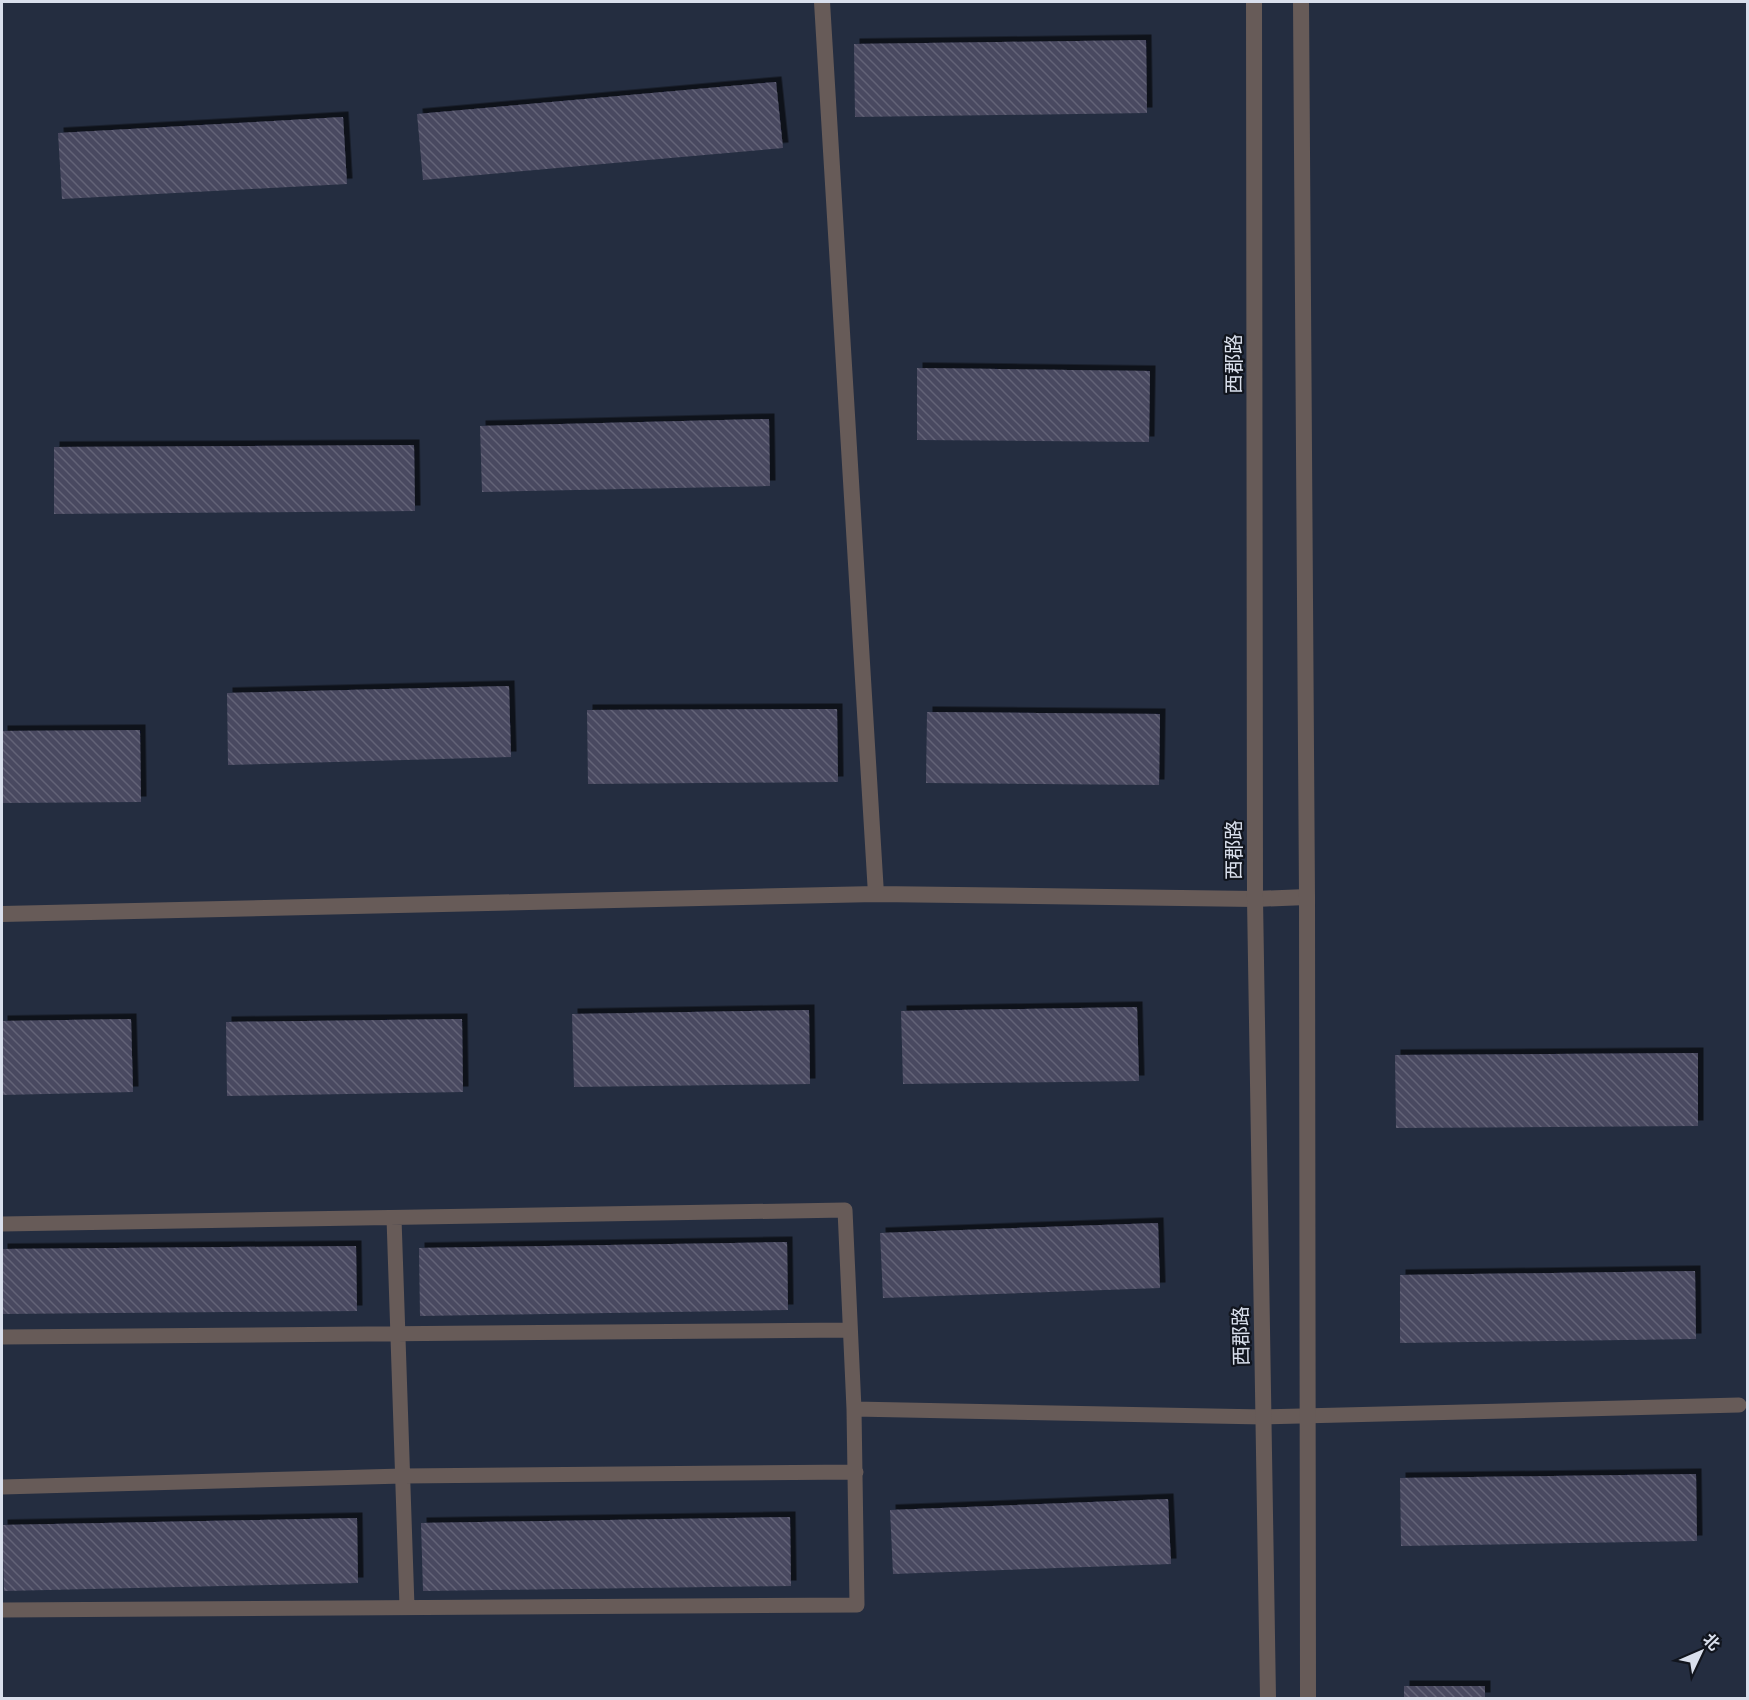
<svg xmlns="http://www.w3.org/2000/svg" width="1749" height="1700" font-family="Rubik,'Noto Sans SC',sans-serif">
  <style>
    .building { fill: url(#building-back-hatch); filter: url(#shadow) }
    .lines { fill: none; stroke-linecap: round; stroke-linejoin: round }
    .service { stroke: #675b58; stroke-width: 15 }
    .minor { stroke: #675b58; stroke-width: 16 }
    .tertiary { stroke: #675b58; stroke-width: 16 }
    .labels { text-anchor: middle; stroke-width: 4.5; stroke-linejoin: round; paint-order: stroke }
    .street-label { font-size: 20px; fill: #d9dfec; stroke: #11151e }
  </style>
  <defs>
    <pattern id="building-back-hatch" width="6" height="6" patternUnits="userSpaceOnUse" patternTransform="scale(1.5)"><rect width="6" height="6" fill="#494960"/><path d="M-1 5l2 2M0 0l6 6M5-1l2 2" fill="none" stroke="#636377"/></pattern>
    <filter id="shadow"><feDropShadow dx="5.5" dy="-5.5" stdDeviation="0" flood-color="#0009"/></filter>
  </defs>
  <rect width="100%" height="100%" fill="#242d40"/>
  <path class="building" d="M1146,40L1147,113L855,117L854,44Z
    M776,82L783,148L423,180L417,114Z
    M343,117L347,184L62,199L58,133Z
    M917,368L1150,371L1149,442L917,440Z
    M769,419L770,486L482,492L480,426Z
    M414,445L415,511L54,514V447Z
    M509,686L511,757L228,765L227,693Z
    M837,709L838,782L588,784L587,710Z
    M927,712L1160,714L1159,785L926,783Z
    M140,730L141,802L2,803V731Z
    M1137,1007L1139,1081L903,1084L901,1011Z
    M809,1010L810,1084L574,1087L572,1014Z
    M131,1019L133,1092L2,1095V1021Z
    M462,1019L463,1092L227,1096L226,1022Z
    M1698,1053V1126L1396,1128L1395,1055Z
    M1158,1223L1160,1288L883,1298L880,1233Z
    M787,1242L788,1310L420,1316L419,1248Z
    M356,1246L357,1311L2,1314V1249Z
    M1695,1271L1696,1339L1400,1343V1275Z
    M1696,1474L1697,1541L1401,1546L1400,1478Z
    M1168,1499L1171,1564L893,1574L890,1510Z
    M790,1517L791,1586L423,1591L421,1523Z
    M357,1518L358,1583L4,1591L2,1525Z
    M1404,1686H1485V1698H1404Z"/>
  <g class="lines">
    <path class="service" d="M394,1218L407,1607
      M2,1224L845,1210L854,1409L857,1605L2,1610
      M2,1337L850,1330
      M854,1409L1264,1417L1739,1405
      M2,1487L403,1476L856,1472"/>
    <path class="minor" d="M822,2L876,894
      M2,914L876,894L1255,899L1307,897"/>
    <path class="tertiary" d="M1254,2L1255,899L1268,1698
      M1301,2L1307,897L1308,1698"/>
  </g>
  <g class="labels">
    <g class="street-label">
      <text transform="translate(1234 364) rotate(-90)" y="7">西郡路</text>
      <text transform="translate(1234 850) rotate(-90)" y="7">西郡路</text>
      <text transform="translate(1241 1336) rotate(-91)" y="7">西郡路</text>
    </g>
  </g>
  <rect width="1749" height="1700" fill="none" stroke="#d9dfec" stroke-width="6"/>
  <g transform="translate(1701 1652) rotate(46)" stroke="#11151e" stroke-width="4.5" paint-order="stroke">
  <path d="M0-4.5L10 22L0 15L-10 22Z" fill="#d9dfec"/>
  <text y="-9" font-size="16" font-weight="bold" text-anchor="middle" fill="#d9dfec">北</text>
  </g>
</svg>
